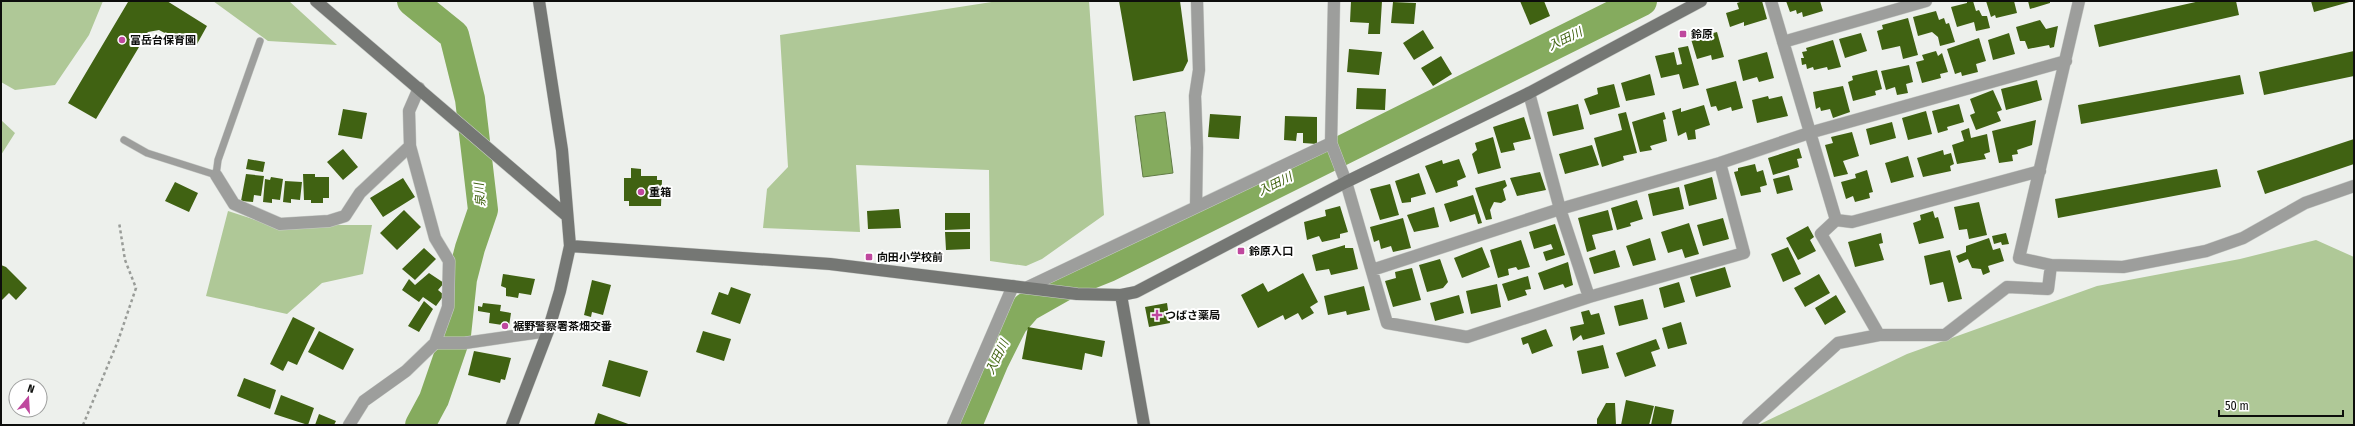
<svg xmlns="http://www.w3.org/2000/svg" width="2355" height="426" font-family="'Fira Sans Condensed','Noto Sans JP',sans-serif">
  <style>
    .green { fill: #afc897 }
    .water { fill: #85ab5e; stroke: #617c45 }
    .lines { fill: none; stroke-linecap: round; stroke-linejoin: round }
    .river { stroke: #85ab5e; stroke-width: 30 }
    .building { fill: #406212 }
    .lane-casing { stroke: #c9ccc8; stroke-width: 8 }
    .street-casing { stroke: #c9ccc8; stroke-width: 13 }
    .secondary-casing { stroke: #c9ccc8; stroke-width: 13 }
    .path { stroke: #999c98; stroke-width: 2.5; stroke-dasharray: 3 3; stroke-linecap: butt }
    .lane { stroke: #9d9e9c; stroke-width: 7 }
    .street { stroke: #9d9e9c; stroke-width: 12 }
    .secondary { stroke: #757774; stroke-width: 12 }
    .poi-dot { fill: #bf489e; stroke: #fff; stroke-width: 1.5 }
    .labels { text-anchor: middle; stroke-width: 4; stroke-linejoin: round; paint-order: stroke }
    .poi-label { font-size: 11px; font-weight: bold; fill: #0d0e0c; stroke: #fff; text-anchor: start }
    .water-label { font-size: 12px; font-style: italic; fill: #406210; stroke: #fff }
  </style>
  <rect width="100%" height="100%" fill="#edf0ec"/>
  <path class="green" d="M1,1H103L89,35L55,85L15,90L1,82Z
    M213,1H289L337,45L268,41Z
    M998,1H1089L1104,215L1042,259L1026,266L990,261L989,170L856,165L860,232L763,228L767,189L788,167L780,35Z
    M1,120L15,133L1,155Z
    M228,211L272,225H372L363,274L322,283L287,314L206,296Z
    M2316,240L2354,257V425H1758L1907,354L2097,286L2240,259Z"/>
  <path class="water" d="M1165,112L1173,173L1143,177L1135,116Z"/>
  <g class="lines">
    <path class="river" d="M412,1L454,35L470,99L483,210L470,248L462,279L456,335L434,399L420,425
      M967,425L994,361L1013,323L1027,307L1073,281L1108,267L1642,1"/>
  </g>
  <path class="building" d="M126,1H167L207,26L197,44L181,36L178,40L159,30L148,32L96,119L68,103L128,2Z
    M1119,1H1180L1188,61L1183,71L1133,81Z
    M1351,1H1382L1380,34H1368L1369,23L1350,22Z
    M1520,1H1544L1550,16L1530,25Z
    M1743,1H1762L1767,19L1744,26V22L1730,27L1726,13L1739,9L1737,3Z
    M1786,1H1820L1823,11L1803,17L1802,12L1797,14L1796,10L1790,12Z
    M1967,1H1973L1976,11L1979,10L1982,16H1987L1990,28L1976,31L1974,22L1957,27L1951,7L1967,3Z
    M1986,1H2014L2017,13L1996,18L1995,15L1991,17Z
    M2028,1H2050V3L2030,9Z
    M2200,1H2236L2239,15L2099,47L2094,25Z
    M2311,1H2353L2314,12Z
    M1393,2L1416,3L1414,24L1391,23Z
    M1936,11L1939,20L1944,18L1946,24L1949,23L1955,42L1940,46L1938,37L1932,32L1918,36L1913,17Z
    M1908,18L1918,55L1903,59L1900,46L1882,50L1877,31L1883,29L1882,25Z
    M2040,20L2046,29L2058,26L2054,47L2050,48L2049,45L2028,49L2025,41H2020L2016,27Z
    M1423,30L1434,48L1414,60L1403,43Z
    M1717,32L1724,57L1712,60L1711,55L1697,59L1691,39Z
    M1861,33L1867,51L1845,58L1839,39Z
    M2009,33L2015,54L1993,60L1988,40Z
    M1979,38L1986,61L1976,64L1978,72L1962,76L1961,72L1955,74L1947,49Z
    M1833,40L1841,67L1828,70L1827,67L1814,70L1813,67L1807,69L1806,64L1802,65L1801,58H1804L1802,52L1807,51L1806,48Z
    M1688,46L1699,85L1683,89L1679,74L1661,78L1655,56L1674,52L1677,65L1682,64L1678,48Z
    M1349,49L1382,52L1379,75L1347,72Z
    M1936,51L1938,56L1942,53L1948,72L1940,74L1941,78L1922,83L1916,62L1924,60L1922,55Z
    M2354,51V76L2264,95L2259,72Z
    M1767,52L1774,78L1759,82L1757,77L1743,81L1738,60Z
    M1441,56L1452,74L1433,86L1421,68Z
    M1909,65L1913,82L1906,84L1908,93L1897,95L1895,87L1886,90L1881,71Z
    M1877,70L1882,89L1875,91L1876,95L1853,101L1848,82L1853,80L1852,76Z
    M1650,74L1655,95L1626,101L1621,83Z
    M2240,75L2244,94L2081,124L2078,105Z
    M2037,80L2042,100L2006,110L2001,89Z
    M1736,81L1743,108L1732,111L1731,107L1718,111L1716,106L1711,107L1706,89Z
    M1614,84L1620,107L1590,115L1584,99L1598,94L1597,88Z
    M1843,86L1850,112L1833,118L1830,109L1821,111L1820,107L1816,109L1813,92Z
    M1357,88L1386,89L1385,110L1356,109Z
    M1993,90L2002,110L1997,112L2001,121L1976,130L1970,115L1975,113L1970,99Z
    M1768,96L1769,99L1782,96L1788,116L1757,123L1752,100Z
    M1578,104L1584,129L1553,136L1547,112Z
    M1959,104L1964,122L1947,127L1948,130L1938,133L1932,111Z
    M1704,105L1710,125L1695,130L1696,139L1688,140L1686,132L1678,136L1672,111L1681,108V112Z
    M343,109L367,113L362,139L338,135Z
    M1926,111L1932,134L1908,140L1902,118Z
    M1626,112L1637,153L1623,156L1624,160L1602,167L1594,138L1622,130L1618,114Z
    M1664,112L1666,119L1663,120L1667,141L1650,146L1652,150L1640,152L1632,122Z
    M1210,114L1241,116L1239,139L1208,137Z
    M1285,116L1317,117V144L1303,143V133H1297L1296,141L1284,140Z
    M1524,117L1531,139L1513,143L1515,150L1501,153L1493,127Z
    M2036,120L2032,145L2017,150L2018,154L2012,155L2013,161L1999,163L1992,131Z
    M1892,122L1896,138L1870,145L1866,129Z
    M1969,128L1971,138L1987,134L1990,152L1984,154L1986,159L1957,164L1952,145L1964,141L1961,131Z
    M1852,132L1859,156L1843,161L1848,174L1834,177L1825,145L1833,143L1831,137Z
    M1493,137L1501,168L1478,174L1472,154L1477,150L1475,143Z
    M2354,139V164L2265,194L2257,171Z
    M1592,145L1599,165L1565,174L1559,154Z
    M1799,148L1802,158L1797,159L1799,167L1773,175L1768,158Z
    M343,149L358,167L343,180L327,162Z
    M1943,150L1944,155L1951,153L1954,164L1950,166L1951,171L1923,177L1917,158Z
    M1908,156L1914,177L1891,183L1885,163Z
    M248,159L265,162L263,172L246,169Z
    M1459,159L1466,177L1457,181L1458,186L1436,193L1425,166L1442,160L1443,164Z
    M1755,164L1757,172L1763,170L1767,185L1760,187L1761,192L1741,196L1734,172L1738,171V168Z
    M631,168L641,169V176H657V180H662L661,206H629V201H624V178H631Z
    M2217,169L2221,187L2058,218L2055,199Z
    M1867,170L1873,192L1869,193L1870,198L1855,202L1853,196L1846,199L1841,182L1856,178L1855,174Z
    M1540,172L1546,190L1517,196L1510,178Z
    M1419,173L1426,194L1411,198V202L1402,203L1395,181Z
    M246,174L264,176L261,196L254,195L253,202L241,201Z
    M303,174H315V177H329V198H323V203H311V200H304Z
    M1789,175L1793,190L1777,194L1773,179Z
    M271,177L283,179L280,200L272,199V203L263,202L265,179L270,180Z
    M1712,177L1717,199L1689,206L1684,185Z
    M403,178L415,197L383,217L370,198Z
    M1505,180L1507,186L1503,189L1506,200L1501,203L1494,202L1490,210L1492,219L1486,220L1475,188Z
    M285,181L302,182L300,200L291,199V203L283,202Z
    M175,182L198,193L189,212L165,201Z
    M1390,184L1399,215L1380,220L1370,189Z
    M1679,187L1684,209L1653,216L1648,194Z
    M1473,195L1482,223L1478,224L1475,214L1450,222L1444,204Z
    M1637,200L1643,219L1630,223L1631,226L1617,230L1611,208Z
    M1979,202L1987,235L1969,239L1967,229L1959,230L1954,207Z
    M1340,206L1348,232L1340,234V238L1322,242L1319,236L1307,240L1304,222L1326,216L1325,210Z
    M1434,207L1439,227L1414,232L1407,215Z
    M899,209L901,228L868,229L867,211Z
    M404,210L421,227L397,250L380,233Z
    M1608,210L1613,230L1592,235L1596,249L1587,252L1578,218Z
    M1933,211L1935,218L1938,217L1944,238L1919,244L1913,223L1921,220L1920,215Z
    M945,213H970V229L945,230Z
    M1403,218L1411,248L1393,252L1391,246L1381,249L1379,240L1374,242L1370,227Z
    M1723,218L1729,239L1703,246L1697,225Z
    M1689,223L1699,254L1685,258L1682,249L1668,253L1661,232Z
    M1555,224L1565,255L1546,261L1543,252L1553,249L1551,244L1534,249L1529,232Z
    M1808,226L1814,237L1810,240L1816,251L1798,260L1786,238Z
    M945,232H970V249L946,250Z
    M1881,233L1883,243L1879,244L1884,260L1855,267L1848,242Z
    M2006,233L2009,244L2002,245L2001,242L1994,244L1992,236Z
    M1650,238L1656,260L1633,266L1626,246Z
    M1989,238L1993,250L2000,248L2004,261L1988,266L1990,272L1983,275L1981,269L1972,268L1968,259L1959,263L1956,256L1966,252V246Z
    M1521,240L1530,267L1518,270L1516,267L1508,269L1509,275L1498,278L1490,250Z
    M1345,245V248H1353L1358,269L1331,275L1329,269L1316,271L1312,255Z
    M1482,247L1490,267L1462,278L1454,258Z
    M1788,247L1801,274L1783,282L1771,254Z
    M424,248L436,259L415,280L402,269Z
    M1615,250L1620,267L1594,274L1589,258Z
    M1950,250L1962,299L1948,302L1943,282L1930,285L1924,256Z
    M1440,259L1448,282L1443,288L1427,292L1419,265Z
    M1568,262L1573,285L1565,288L1563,284L1544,290L1538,273Z
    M1,265L6,267L27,288L16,300L9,293L1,301Z
    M1725,267L1731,287L1696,297L1690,277Z
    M1412,268L1421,300L1393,307L1385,281L1396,278L1395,272Z
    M429,273L444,283L438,290L444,295L436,306L423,297L419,302L402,290L409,279L415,285Z
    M1303,273L1318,302L1310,307L1314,313L1302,320L1298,313L1285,320L1283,315L1258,328L1241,295L1263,283L1268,292Z
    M503,274L535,279L531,295L519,293L518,298L506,296V288L501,286Z
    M1819,274L1830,293L1805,307L1794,288Z
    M1528,276L1531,289L1525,290L1527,295L1508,301L1502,284Z
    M592,280L611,285L603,315L592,312L591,317L584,315Z
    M1679,282L1685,302L1664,308L1659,288Z
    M1497,284L1501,307L1471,314L1466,291Z
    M1364,286L1370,310L1347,315L1346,311L1328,315L1324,296Z
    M731,287L751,294L740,324L711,314L719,292L728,295Z
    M1459,295L1464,313L1435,321L1430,303Z
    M1836,295L1846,312L1825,325L1815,308Z
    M1643,299L1648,319L1619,326L1614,306Z
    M424,301L433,309L419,332L408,326Z
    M483,303L501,305L500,311L511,313L509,326L489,323L490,313L478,311V306L482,307Z
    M1167,303L1170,323L1149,327L1145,307Z
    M1589,310L1591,315L1599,313L1605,334L1583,340L1581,335L1573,341L1570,327L1584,324L1581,312Z
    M293,317L315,328L297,365L288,361L283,371L270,364Z
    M1681,322L1687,344L1668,349L1662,328Z
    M1028,327L1105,341L1102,357L1085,353L1082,370L1022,359Z
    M1546,329L1553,346L1532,354L1528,343L1523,345L1521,338Z
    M319,331L354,349L343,370L308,352Z
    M703,331L731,339L724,361L696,352Z
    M1656,339L1660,349L1651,352L1656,366L1625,377L1616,353Z
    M1603,345L1609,368L1582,374L1577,351Z
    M474,351L511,358L505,380L501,379L500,383L468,375Z
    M609,360L648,371L640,397L602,386Z
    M244,378L276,390L270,409L237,396Z
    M281,395L314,408L308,425L274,414Z
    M1626,400L1654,406L1649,425H1621Z
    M1606,403H1615L1616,425H1597V419Z
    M1655,406L1674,410L1671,425H1651Z
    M598,413L631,425H594Z
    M319,414L336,421L334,425H315Z"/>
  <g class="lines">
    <g class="lane-casing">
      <path id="lane" d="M124,140L147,153L216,175L218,160L260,41"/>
    </g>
    <g class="street-casing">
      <path id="street" d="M1334,1L1331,143L1346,182L1387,323L1467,337L1589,297L1744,253L1720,163
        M1771,1L1836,220L1852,222L2040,171
        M2079,1L2019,258L2051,265L2123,267L2206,251L2243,238L2305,203L2354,186
        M1783,42L1926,1
        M1529,93L1560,209L1589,297
        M216,175L234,204L280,224L329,221L345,216L360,193L410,146
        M1196,207L1197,148L1195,96L1199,70L1197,1
        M1372,270L1560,209L1720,163L1809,133L2066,61
        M1028,287L1331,143
        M1879,335H1945L2007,287L2048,289L2051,265
        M435,343H465L548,331
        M349,425L364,401L406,371L435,343L448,307L449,261L435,238L410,146L409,111L419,88
        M953,425L1013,286
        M1748,425L1838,343L1879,335L1821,234L1836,220"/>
    </g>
    <g class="secondary-casing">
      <path id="secondary" d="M316,1L567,216
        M570,246L830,264L1077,294L1121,295L1136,292L1346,182L1529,93L1701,1
        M1121,295L1144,425
        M512,425L548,331L560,291L570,246L562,150L539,1"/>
    </g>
    <path class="path" d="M83,425L118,341L136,288L125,260L119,222"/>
    <use href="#lane" class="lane"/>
    <use href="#street" class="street"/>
    <use href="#secondary" class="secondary"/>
  </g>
  <g class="poi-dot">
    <rect x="1679" y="30" width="8" height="8" rx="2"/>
    <circle cx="122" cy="40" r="4"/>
    <circle cx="641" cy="192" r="4"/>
    <rect x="1237" y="247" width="8" height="8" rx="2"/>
    <rect x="865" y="253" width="8" height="8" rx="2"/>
    <path d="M1155 309h4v4h4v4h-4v4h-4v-4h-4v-4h4z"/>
    <circle cx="505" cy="326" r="4"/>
  </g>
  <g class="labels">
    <g class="poi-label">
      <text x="1691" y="38">鈴原</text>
      <text x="130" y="44">冨岳台保育園</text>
      <text x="649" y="196">重箱</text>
      <text x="1249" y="255">鈴原入口</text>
      <text x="877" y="261">向田小学校前</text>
      <text x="1165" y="319">つばさ薬局</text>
      <text x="513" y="330">裾野警察署茶畑交番</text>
    </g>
    <g class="water-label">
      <text transform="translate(1565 39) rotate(-26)" y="4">入田川</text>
      <text transform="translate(1275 184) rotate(-26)" y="4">入田川</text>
      <text transform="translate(480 195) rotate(-95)" y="4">泉川</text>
      <text transform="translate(997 357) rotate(-64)" y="4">入田川</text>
    </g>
  </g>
  <rect width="2355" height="426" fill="none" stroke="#0d0e0c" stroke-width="4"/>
  <g transform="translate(28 398) rotate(18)"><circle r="19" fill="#ffffff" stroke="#9e9f9e"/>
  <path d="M0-3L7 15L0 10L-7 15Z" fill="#bf489e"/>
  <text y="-6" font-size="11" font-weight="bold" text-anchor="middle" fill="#0d0e0c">N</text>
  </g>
  <path d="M2219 410v6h124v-6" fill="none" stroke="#0d0e0c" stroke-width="2"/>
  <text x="2225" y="410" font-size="12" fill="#0d0e0c" stroke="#ffffff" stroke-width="3" paint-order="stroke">50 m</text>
</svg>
